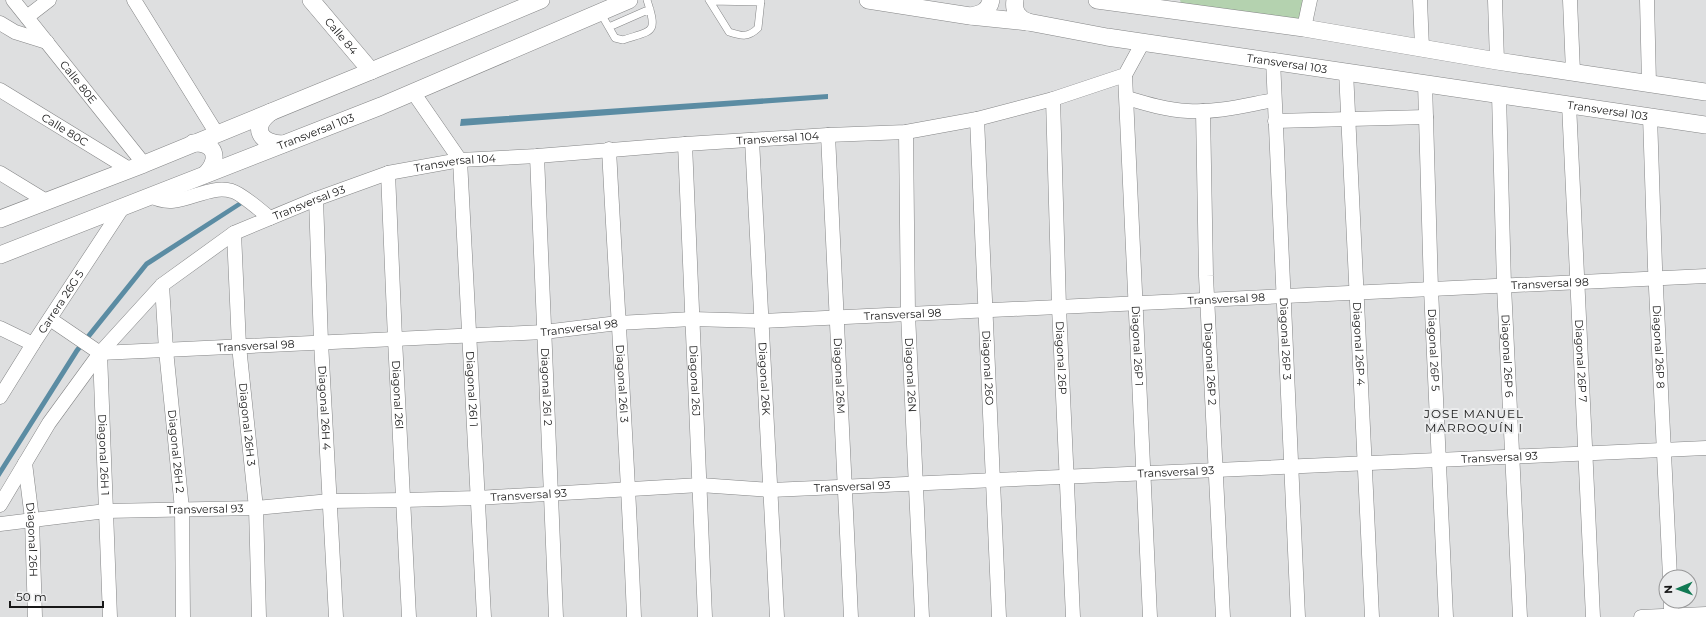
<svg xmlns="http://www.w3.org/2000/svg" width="1706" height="617" font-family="Montserrat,sans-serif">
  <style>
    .green { fill: #b4d2af }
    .water { fill: #5b8ca3 }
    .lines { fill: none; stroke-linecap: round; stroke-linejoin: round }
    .service-casing { stroke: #848586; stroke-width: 8 }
    .minor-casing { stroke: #848586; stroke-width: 15 }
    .tertiary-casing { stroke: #848586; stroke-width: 18 }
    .service { stroke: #fff; stroke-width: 7 }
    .minor { stroke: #fff; stroke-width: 14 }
    .tertiary { stroke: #fff; stroke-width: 17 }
    .labels { text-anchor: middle; stroke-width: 4; stroke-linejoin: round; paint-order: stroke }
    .street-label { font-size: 11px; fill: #181818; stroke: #ebeced }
    .neighbourhood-label { font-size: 12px; letter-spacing: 1px; fill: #181818; stroke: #ebeced }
  </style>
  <rect width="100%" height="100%" fill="#dedfe0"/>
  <path class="green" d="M1180,0H1308L1303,25L1183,9Z"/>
  <path class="water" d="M828,94V99L460,126L461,119Z
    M240,201L242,205L148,266L79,352L0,477V468L75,349L145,262Z"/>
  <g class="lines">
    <g class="service-casing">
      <path id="service" d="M709,0L729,32C741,36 748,38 758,28L761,0
        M710,1L761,2
        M600,12L615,38L623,40C653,30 658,34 647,0
        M609,27L650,9"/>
    </g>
    <g class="minor-casing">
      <g id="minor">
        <path id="s1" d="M13,0L144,164"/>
        <path d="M134,0L217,134"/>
        <path d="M1420,0L1422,48"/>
        <path d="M1495,0L1497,61"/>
        <path d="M1570,0L1573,72"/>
        <path d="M1647,0L1649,83"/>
        <path d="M27,17L49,0"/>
        <path d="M0,23L15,32L47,42"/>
        <path d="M1304,28L1310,0"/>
        <path id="s2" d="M1273,60L1298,617"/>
        <path id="s3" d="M1346,71L1372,617"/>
        <path id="s4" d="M1125,75L1150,617"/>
        <path id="s5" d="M1425,83L1431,289L1446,617"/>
        <path id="s6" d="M0,90L129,169"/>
        <path id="s7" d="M413,92L460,160L484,617"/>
        <path id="s8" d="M1499,94L1504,286L1520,617"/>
        <path d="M1127,98C1147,104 1167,110 1188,111C1217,113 1246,105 1274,100"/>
        <path id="s9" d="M1053,99L1059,307L1073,617"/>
        <path id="s10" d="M1569,104L1593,617"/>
        <path id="s11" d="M1203,111L1206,276L1223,617"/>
        <path id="s12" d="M1650,116L1655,267L1670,577"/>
        <path id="s13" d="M977,119L999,617"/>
        <path d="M1275,121L1426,117"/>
        <path id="s14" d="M906,132L908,314L922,617"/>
        <path id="s15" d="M828,135L851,617"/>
        <path id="s16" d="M752,140L777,617"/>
        <path id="s17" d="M685,144L705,617"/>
        <path id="s18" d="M609,149C617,305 628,461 634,617"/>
        <path id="s19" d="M537,156L556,617"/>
        <path d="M0,173L46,201"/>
        <path id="s20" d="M388,173L395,339L409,617"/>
        <path d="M151,196C179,212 205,183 232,191C241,193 262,212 270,218"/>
        <path id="s21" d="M316,199L321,342L336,617"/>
        <path id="s22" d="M234,233L239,346L256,508L259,617"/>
        <path id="s23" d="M162,285L166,350L182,509L183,617"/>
        <path d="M50,319L100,353"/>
        <path d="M0,328L33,344"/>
        <path id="s24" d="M100,353L544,332L618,323L692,319L762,321L1706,276"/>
        <path id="s25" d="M100,353L110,617"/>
        <path id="s26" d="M0,397L33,344L123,207"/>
        <path id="s27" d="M25,463L32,519L35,617"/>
        <path id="s28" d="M0,505L49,423L100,353L162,285L234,233L316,199L388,173L460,160L537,156L685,144L828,135L906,132L977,119L1053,99L1125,75L1143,42"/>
        <path id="s29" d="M0,524L106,511L256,508L330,501L404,500L477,498L700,485L771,490L1706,448"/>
        <path d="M1671,601V617"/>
        <path d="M1641,617L1706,614"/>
      </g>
    </g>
    <g class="tertiary-casing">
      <g id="tertiary">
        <path id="s30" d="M311,0L371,71"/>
        <path id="s31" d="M868,0L970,16L1028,22L1107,37L1706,125"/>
        <path d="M1015,0C1013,11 1018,18 1028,22"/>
        <path d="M1097,0L1304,28L1497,61L1706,92"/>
        <path d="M971,16C981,14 989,11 991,0"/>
        <path d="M271,112C250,127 260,144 283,144"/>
        <path d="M193,143C216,142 220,159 206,174"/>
        <path d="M0,219L144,164L371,71L541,0"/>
        <path id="s32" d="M0,255L381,106L629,0"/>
      </g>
    </g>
    <use href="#service" class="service"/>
    <use href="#minor" class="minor"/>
    <use href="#tertiary" class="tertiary"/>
  </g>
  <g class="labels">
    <g class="street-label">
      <text dy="4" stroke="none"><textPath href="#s30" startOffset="47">Calle 84</textPath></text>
      <text dy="4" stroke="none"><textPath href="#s31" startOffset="424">Transversal 103</textPath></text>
      <text dy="4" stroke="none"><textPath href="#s1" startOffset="105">Calle 80E</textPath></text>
      <text dy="4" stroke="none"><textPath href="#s31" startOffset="748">Transversal 103</textPath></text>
      <text dy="4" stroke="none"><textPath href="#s6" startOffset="76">Calle 80C</textPath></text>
      <text dy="4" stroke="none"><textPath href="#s32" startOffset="339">Transversal 103</textPath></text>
      <text dy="4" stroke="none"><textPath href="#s28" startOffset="920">Transversal 104</textPath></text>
      <text dy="4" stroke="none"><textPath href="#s28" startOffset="596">Transversal 104</textPath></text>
      <text dy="4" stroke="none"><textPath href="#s28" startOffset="444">Transversal 93</textPath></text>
      <text dy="4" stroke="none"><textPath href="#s24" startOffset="1452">Transversal 98</textPath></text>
      <text dy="4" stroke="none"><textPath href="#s24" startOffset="1128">Transversal 98</textPath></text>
      <text dy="4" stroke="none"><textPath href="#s26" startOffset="113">Carrera 26G 5</textPath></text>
      <text dy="4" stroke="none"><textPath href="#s24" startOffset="804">Transversal 98</textPath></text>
      <text dy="4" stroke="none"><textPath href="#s24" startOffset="480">Transversal 98</textPath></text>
      <text dy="4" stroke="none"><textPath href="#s2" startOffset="279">Diagonal 26P 3</textPath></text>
      <text dy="4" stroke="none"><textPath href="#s3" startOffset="273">Diagonal 26P 4</textPath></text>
      <text dy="4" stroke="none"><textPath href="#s24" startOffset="156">Transversal 98</textPath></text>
      <text dy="4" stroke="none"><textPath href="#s4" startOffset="271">Diagonal 26P 1</textPath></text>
      <text dy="4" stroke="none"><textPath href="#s12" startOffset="231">Diagonal 26P 8</textPath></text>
      <text dy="4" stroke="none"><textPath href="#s5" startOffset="267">Diagonal 26P 5</textPath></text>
      <text dy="4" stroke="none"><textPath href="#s8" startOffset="262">Diagonal 26P 6</textPath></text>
      <text dy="4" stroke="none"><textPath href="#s9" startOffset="259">Diagonal 26P</textPath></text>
      <text dy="4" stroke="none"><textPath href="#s10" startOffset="257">Diagonal 26P 7</textPath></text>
      <text dy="4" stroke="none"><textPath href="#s11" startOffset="253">Diagonal 26P 2</textPath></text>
      <text dy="4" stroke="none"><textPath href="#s13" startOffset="249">Diagonal 26O</textPath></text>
      <text dy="4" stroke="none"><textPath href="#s14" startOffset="243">Diagonal 26N</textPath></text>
      <text dy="4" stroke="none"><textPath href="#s15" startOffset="241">Diagonal 26M</textPath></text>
      <text dy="4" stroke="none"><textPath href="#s16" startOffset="239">Diagonal 26K</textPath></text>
      <text dy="4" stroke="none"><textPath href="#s17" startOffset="237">Diagonal 26J</textPath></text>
      <text dy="4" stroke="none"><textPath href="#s18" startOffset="235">Diagonal 26I 3</textPath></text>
      <text dy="4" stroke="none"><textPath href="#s19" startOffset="231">Diagonal 26I 2</textPath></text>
      <text dy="4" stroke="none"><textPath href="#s7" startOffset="312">Diagonal 26I 1</textPath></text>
      <text dy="4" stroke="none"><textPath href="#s20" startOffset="222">Diagonal 26I</textPath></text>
      <text dy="4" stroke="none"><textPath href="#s21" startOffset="209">Diagonal 26H 4</textPath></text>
      <text dy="4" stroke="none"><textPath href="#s22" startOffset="192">Diagonal 26H 3</textPath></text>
      <text dy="4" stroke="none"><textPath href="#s23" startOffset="167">Diagonal 26H 2</textPath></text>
      <text dy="4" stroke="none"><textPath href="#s25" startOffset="102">Diagonal 26H 1</textPath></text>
      <text dy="4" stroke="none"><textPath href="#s29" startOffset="1502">Transversal 93</textPath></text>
      <text dy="4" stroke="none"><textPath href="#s29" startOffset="1178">Transversal 93</textPath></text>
      <text dy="4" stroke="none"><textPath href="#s29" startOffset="854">Transversal 93</textPath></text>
      <text dy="4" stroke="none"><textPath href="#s29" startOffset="530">Transversal 93</textPath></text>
      <text dy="4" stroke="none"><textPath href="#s29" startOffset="206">Transversal 93</textPath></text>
      <text dy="4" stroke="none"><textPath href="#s27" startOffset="77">Diagonal 26H</textPath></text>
    </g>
    <g class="neighbourhood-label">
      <text x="1474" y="418">JOSE MANUEL<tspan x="1474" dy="14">MARROQUÍN I</tspan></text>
    </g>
  </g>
  <g transform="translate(1678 589) rotate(268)"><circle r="19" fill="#ebeced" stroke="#979798"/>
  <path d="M0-3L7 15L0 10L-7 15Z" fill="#117953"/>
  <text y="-6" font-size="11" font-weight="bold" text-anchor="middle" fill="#181818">N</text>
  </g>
  <path d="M10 601v6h93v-6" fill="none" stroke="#181818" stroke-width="2"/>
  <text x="16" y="601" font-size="12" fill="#181818" stroke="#ebeced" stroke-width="3" paint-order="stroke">50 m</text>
</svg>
